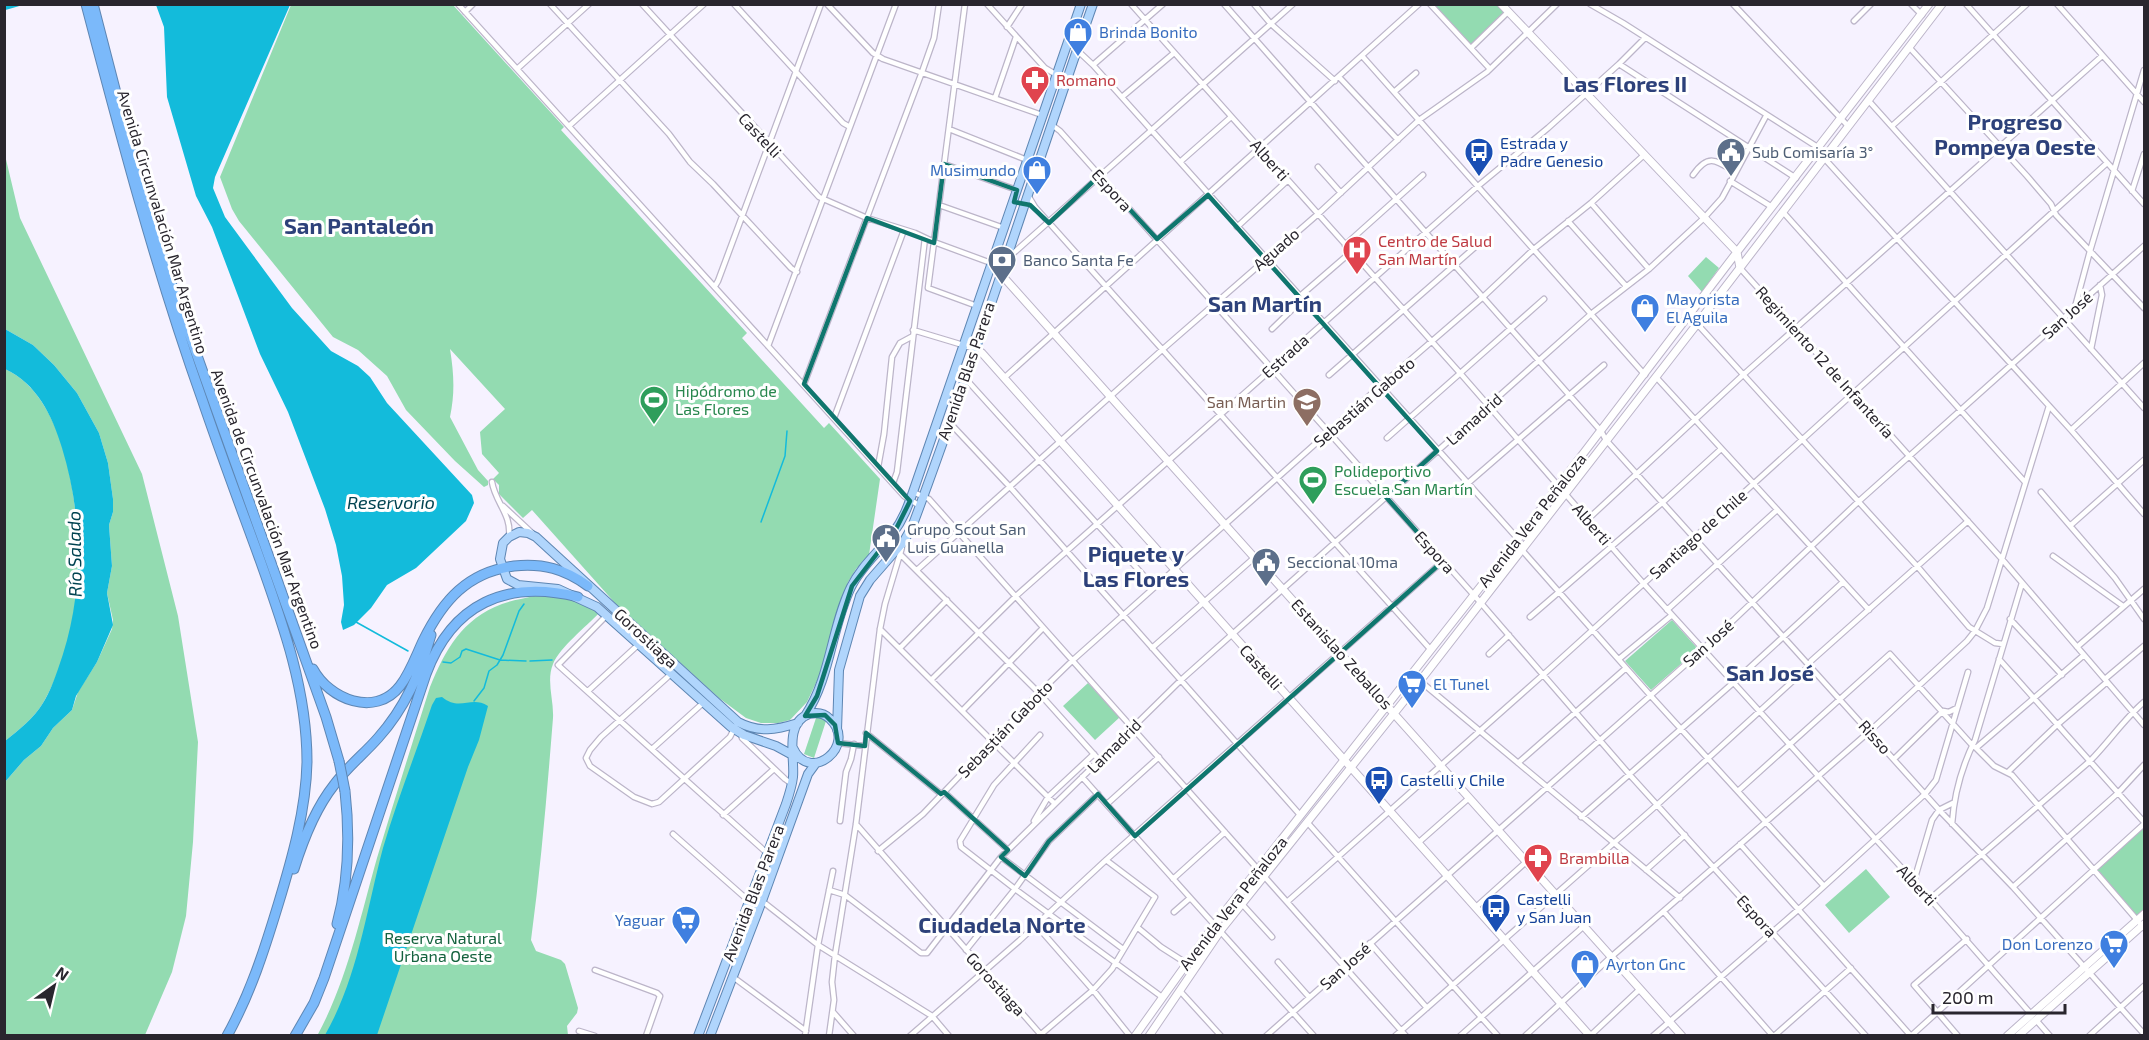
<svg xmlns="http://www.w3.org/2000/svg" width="2149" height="1040" font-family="'Exo 2',sans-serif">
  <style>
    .green { fill: #93dbb1 }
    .water { fill: #13bbdb }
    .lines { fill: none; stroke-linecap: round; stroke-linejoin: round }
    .stream { stroke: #13bbdb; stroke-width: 1.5 }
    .canal { stroke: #13bbdb; stroke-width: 4.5 }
    .street-casing { stroke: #bcb5c9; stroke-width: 7 }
    .secondary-casing { stroke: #bcb5c9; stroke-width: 9 }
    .primary-casing { stroke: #5e86b3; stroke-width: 10 }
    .highway-casing { stroke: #5e86b3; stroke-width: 11 }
    .street { stroke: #fff; stroke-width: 4.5 }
    .secondary { stroke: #fff; stroke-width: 7 }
    .primary { stroke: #b0d5fc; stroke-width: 8 }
    .highway { stroke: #7bb9fa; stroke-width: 9 }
    .highway-bridge-casing { stroke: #5e86b3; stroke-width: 11; stroke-linecap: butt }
    .highway-bridge { stroke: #7bb9fa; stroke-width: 9 }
    .marked { fill: none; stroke: #0f766e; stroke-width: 4.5; stroke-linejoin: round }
    .labels { text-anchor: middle; stroke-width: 6; stroke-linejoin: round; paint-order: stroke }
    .shop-label { font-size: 16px; fill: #366cbe; stroke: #fff; text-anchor: start }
    .health-label { font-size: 16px; fill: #be3a42; stroke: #fff; text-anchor: start }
    .street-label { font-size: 16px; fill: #29262e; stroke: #fff }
    .transit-label { font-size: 16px; fill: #164399; stroke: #fff; text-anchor: start }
    .service-label { font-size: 16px; fill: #4e5e75; stroke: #fff; text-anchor: start }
    .leisure-label { font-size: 16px; fill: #27864d; stroke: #fff; text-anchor: start }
    .education-label { font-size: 16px; fill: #785e54; stroke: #fff; text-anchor: end }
    .park-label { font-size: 16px; fill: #14623e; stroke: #fff }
    .water-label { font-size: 18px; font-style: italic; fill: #004351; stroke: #fff }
    .district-label { font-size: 22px; font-weight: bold; fill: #2d417a; stroke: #fff }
  </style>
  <rect width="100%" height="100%" fill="#f6f2ff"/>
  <path class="green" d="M291,5H453L564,127L561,130L747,333L742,338L824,428L829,423L880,479L869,555L856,569L848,582L822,670L807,702L790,720L778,723H761L746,718L719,698L615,603L532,510L523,518L499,494V485L493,479L499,473L482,454L480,432L505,409L450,349C454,374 455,393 450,417L478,470L488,481V485L484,487L455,461L406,410L387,376L358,350L333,337L239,221L232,209L220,177Z
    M1433,5H1497L1504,12L1471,45Z
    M4,151L20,218L142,474L178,616L198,742L193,842L186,916L172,972L145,1035H5V782L24,760L41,746L53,728L72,710L78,692L97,662L112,629L113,620L107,593L112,566L109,525L113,512V499L108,463L99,433L77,393L54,365L33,345L5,329Z
    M1706,257L1719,268L1702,292L1688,276Z
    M5,369C76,401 85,544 74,611C69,642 59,676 43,703C34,718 19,730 5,741Z
    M534,596C558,596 579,599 599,613C586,627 560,647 553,664C546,681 554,700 553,718C547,793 541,866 531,940L536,951L561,960L565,964L578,1008L577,1013L567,1026L568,1035L317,1036C347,981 360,918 377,858C394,801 412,744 430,687C445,650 462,619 502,604C512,600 523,599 534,596Z
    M1672,620L1698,649L1651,690L1625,661Z
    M1088,683L1120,717L1095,740L1063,706Z
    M820,717L826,721L814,758L804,754L816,718Z
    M2144,825V913L2138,919L2096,870Z
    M1866,869L1890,897L1849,933L1825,905Z"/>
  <path class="water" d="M156,5H290L215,177L213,188L225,217L292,308L331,351L358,366L370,377L387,403L472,495L474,503L466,521L416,568L387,585L371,608L354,625L343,630L341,622L344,605L342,576L336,545L325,509L288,412L260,354L212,227L196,196L167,97L164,27Z
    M5,329L33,345L54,365L77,393L99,433L108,463L113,499V512L109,525L112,566L107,593L113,625L97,662L76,696L72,710L53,728L41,746L24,760L5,782V741C19,730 34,718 43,703C50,692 54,680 58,669C84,598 84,520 62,448C52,415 37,384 5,369Z
    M442,697C460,712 471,695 488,706L479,740L468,767L377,1035H325C358,977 366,912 383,848C397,800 416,753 432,705L436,698Z"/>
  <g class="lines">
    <path class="stream" d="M761,522L785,456L787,431
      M356,622L408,651
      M530,661L552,660
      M443,662L451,663L460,657L462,651L466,649L500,660L526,661
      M474,701L484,688L489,671L497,665L503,655L519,611L524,604"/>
    <path class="canal" d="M4,8L18,4"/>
    <g class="street-casing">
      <path id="street" d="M458,4L904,496L920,506
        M550,4L669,134L690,162L713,184L791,268L797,272
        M642,4L819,197L867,218L915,233L934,242L991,263
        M734,4L843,123L850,127
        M827,4L873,53L883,59L1042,115
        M965,4L928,288L977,306
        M987,4L1045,68L1067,81
        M1131,4L1460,373L1643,583L1930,899L2031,1014
        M1224,4L1601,431L1606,440L1941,812L2013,887L2144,1034
        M1254,4L1271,24L1335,81
        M1430,4L1490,69
        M1590,4L1623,23L1819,148
        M1733,4L1848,126
        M1911,4L1922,15
        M1966,4L2144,204
        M2057,4L2144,102
        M465,12L473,4
        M1854,21L1871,4
        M1007,27L1022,4
        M1909,47L2027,176L2051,204L2056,215L2144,308
        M1471,48L1508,12
        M1077,50L1093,65L1518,539
        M1363,57L1645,375
        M1619,64L1796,178
        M1093,65L1163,4
        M517,69L589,4
        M1339,77L1398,140
        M1394,92L1416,73
        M1122,97L1174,53
        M995,98L1016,37
        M1868,100L2144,408
        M1052,125L1060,131L1480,602L1629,774L1866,1036
        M569,126L704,4
        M1892,126L2027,4
        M949,129L1027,160
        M1824,158L2071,430L2144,514
        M1180,162L1231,117
        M944,164L1017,190
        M1318,167L1341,193
        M1693,175C1708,153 1716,160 1735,172
        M1730,181L1772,207
        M2132,191L2144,154
        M1029,197L1035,207L1431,650
        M1591,203L1649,269
        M939,205L1004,228
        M1783,212L2024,481
        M1568,221L1626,286
        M1237,227L1288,180
        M1345,245L1423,175
        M1008,258L1293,4
        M1740,268L2001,558L2144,725
        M715,286L718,281L821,4
        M1299,297L1351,252
        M2075,307L2090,251L2144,70
        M1690,316L1917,566L1969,627L1995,643L2003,644
        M1272,329L1302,300
        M913,330L963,345
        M768,346L896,4
        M2091,349L2102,295L2100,285
        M1329,375L1482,241
        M1656,377L1869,610
        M965,378L1154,587
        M1004,378L1419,4
        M804,384L922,72L934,38L939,4
        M834,418L904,230
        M949,422L1010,487L1301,816
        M2071,430L2144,363
        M1387,438L1544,299
        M878,467L884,434L892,357L900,343L913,336
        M492,482C495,502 512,515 509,537
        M893,483L897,472L925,238
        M1467,484L1604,365
        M913,492L929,499L1406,1036
        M2041,492L2115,578L2144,619
        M503,506L532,533
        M1587,520L1743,375L2102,56
        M2071,525L2144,460
        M1521,549L1650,695L1824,886
        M901,555L1039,693L1100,761
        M2053,556L2123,606
        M917,570L1163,349L1318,214L1419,120L1487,72L1557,4
        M1667,610L1777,510
        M607,615L558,665L768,854
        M1530,617L1663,502L1721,449
        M2010,619L2062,675
        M880,629L1054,803
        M2077,647L2144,589
        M900,648L947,600
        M1152,648L1255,557
        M1489,654L1509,635
        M1619,659L1672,615
        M1999,659L2144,822
        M671,674L601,737L590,750L586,758L590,766L634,797L652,804L659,802L730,737L734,729
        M2105,679L2144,646
        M931,680L1016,596L1478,186L1548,128L1619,64L1645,38
        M1420,681L1680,898
        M588,691L639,644
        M962,711L1043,628
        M866,733L941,794
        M741,734L742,738L785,779L792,784
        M1040,735L994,785L960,841L961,847L1015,889L1162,997
        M838,743L865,746
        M1976,748L1994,766L2012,775L2144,928
        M652,749L703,703
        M1894,759L1943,711L1949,712L1957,708
        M1518,763L1626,668
        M2008,772L2058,724L2107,682
        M1082,777L1314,1036
        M1738,791L1890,654L1972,745L1976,748L2084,655
        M944,792L1008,850
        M1107,804L1159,757
        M723,815L774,769
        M1581,817L1733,683L1843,582
        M840,821L846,772L851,759L854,744
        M1034,821L1048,797L1094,754
        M1307,822L1498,1036
        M856,824L1042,1036
        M1952,824C1954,795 1962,766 1975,740L2022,583
        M673,834L750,902
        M1418,843L1469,798
        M1740,844L1911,1036
        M878,851L923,814L1039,693L1073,660L1379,387L1483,297L1534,249L1591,203L1644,155
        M1001,857L1123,949
        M1646,870L1685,835
        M1173,879L1225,832
        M1914,881L1932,820L1939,810L1953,803
        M2013,887L2118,793L2144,765
        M829,890L845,895L921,953H927L1001,857L1181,680L1591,314L1649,269L1704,218L1722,198L1766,116
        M752,895L762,901L818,945L932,1016L949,1036
        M1930,899L2090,761C2109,742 2124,719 2144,702
        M1287,902L1544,674L2107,163
        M1242,904L1272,937
        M1476,907L1526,862
        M1174,912L1190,898
        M1664,912L1773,1036
        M1036,925L1093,990L1130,1036
        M1137,927L1161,947L1186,963
        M1370,943L1427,1008
        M966,950L1015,889L1049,841L1098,794
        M1278,962L1309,997
        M595,970L657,993L660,996L646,1036
        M733,977L806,1031
        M1180,991L1221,1036
        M833,1012L854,1036
        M2036,1020L2050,1036
        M579,1031L595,1036
        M805,1036L818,945L833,871
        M829,1036L834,1000L832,982L835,955L856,824L880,629L885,604L903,544
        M910,1036L1019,941L1106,860L1443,561
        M1039,1036L1093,990L1112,969L1155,897L1106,860
        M1266,1036L1703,649L1858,502L2144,246
        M1395,1036L1658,804L1807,668L1811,661L1968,521
        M1460,1036L1584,926
        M1525,1036L1611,957L1870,731L1967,641L1975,631L1987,608L2049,406
        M1590,1036L1640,989
        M1653,1036L1799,909L1925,794L1936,780L1968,672
        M1774,1036L1851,968
        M1911,1036L2144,824
        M1958,1036L1914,985L1967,939
        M2089,1036L2144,986"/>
    </g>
    <g class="secondary-casing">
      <path id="secondary" d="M1501,4L1737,252L1740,268
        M991,263L1682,1036
        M963,345L972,346L982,353L1590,1036
        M1135,1036L1215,924L1518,539L1737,252L1929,4
        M1149,1036L1221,930L1420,681L1697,324L1942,4
        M2007,1036L2144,914
        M2018,1036L2144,924"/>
    </g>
    <g class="primary-casing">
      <path id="primary" d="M805,716C831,677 831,628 851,587C861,566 880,551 893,533C903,520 908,506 913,492L1081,4
        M798,723C776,730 759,733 738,722L536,537L528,533L519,532L509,537L503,543L500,559L507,579L518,585L558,589L597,607L731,727L744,735L776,746L798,758
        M837,730L839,670L860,596L870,580L904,541L912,527C977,354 1032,178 1093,4
        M698,1036L786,804C789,795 792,786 793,777C795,759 784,723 809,714C817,712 824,713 830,719C858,745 810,785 793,748
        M710,1036L762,901L808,774L816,763"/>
    </g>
    <g class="highway-casing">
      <path id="highway" d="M86,4C121,137 156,270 202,399C220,452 240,505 259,557C283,624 307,690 307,762C306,810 292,859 278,905C264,951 251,992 227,1036
        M93,4L131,151L169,277L326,717L339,761
        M313,669C329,699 375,718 400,686C410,673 416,656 423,641C443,600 468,572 514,566C543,563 565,569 588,586
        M294,869C303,840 315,809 334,785C347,767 364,754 378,738C405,708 420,673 431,635
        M337,924C349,880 350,836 345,791
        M295,1036L314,1003L324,978L426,674C452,604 506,579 578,597"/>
    </g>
    <use href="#street" class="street"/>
    <use href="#secondary" class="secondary"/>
    <use href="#primary" class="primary"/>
    <use href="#highway" class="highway"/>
    <g class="highway-bridge-casing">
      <path id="highway-bridge" d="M339,761L345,791"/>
    </g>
    <use href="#highway-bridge" class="highway-bridge"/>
  </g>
  <path class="marked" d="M944,164L1017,190L1014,202L1030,205L1049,223L1099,176L1157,239L1208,195L1437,451L1386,497L1443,561L1135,836L1098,794L1049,841L1025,876L1001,857L1008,850L944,792L941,794L866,733L865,746L838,743L835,725L825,715L805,716L817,696L852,586L896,529L910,501L804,384L867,218L934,243Z"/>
  <defs>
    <g id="shop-pin" transform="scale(1.5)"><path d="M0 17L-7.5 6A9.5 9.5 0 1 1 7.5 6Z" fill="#3f7fe0" stroke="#fff"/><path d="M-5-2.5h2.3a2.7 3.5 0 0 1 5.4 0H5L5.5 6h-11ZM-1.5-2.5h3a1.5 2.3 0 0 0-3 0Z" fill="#fff"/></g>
    <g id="pharmacy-pin" transform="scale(1.5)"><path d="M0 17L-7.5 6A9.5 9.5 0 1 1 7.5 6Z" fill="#e0444e" stroke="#fff"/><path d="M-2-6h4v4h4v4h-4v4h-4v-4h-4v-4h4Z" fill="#fff"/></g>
    <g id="bus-pin" transform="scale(1.5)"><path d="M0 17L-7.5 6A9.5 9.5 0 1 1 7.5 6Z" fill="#1a4fb4" stroke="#fff"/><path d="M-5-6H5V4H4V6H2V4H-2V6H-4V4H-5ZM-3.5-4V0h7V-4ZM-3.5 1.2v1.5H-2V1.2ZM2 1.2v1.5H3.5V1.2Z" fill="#fff"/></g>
    <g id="civic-pin" transform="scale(1.5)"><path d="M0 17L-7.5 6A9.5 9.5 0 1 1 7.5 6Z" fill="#5c6f8a" stroke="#fff"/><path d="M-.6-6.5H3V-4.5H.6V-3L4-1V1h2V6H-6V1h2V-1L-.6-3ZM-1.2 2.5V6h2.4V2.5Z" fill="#fff"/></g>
    <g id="hospital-pin" transform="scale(1.5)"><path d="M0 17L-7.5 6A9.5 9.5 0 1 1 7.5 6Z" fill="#e0444e" stroke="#fff"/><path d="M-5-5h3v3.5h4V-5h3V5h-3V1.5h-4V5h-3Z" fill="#fff"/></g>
    <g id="bank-pin" transform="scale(1.5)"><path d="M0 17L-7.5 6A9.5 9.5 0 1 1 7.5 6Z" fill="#5c6f8a" stroke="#fff"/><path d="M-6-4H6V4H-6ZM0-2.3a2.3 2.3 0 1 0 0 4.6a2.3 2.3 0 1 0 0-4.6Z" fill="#fff"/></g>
    <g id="stadium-pin" transform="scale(1.5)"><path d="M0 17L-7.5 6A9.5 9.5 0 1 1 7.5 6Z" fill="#2e9e5b" stroke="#fff"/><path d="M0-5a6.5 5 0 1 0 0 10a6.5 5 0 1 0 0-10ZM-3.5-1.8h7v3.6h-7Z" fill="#fff"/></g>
    <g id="school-pin" transform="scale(1.5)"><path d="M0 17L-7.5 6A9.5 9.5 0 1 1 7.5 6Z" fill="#8d6e63" stroke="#fff"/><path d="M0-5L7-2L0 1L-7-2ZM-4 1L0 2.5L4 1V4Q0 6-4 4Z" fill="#fff"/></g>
    <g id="supermarket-pin" transform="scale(1.5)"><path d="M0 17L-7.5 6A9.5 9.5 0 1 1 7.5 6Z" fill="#3f7fe0" stroke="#fff"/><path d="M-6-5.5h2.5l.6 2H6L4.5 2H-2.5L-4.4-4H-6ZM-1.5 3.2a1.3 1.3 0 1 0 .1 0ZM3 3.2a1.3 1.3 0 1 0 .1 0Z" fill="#fff"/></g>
  </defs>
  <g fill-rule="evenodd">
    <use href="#shop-pin" x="1078" y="32"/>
    <use href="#pharmacy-pin" x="1035" y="80"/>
    <use href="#bus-pin" x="1479" y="152"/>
    <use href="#civic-pin" x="1731" y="152"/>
    <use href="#shop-pin" x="1037" y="170"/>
    <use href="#hospital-pin" x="1357" y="250"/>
    <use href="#bank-pin" x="1002" y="260"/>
    <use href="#shop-pin" x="1645" y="308"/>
    <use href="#stadium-pin" x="654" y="400"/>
    <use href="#school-pin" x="1307" y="402"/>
    <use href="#stadium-pin" x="1313" y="480"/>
    <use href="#civic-pin" x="886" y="538"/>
    <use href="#civic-pin" x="1266" y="562"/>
    <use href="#supermarket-pin" x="1412" y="684"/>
    <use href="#bus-pin" x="1379" y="780"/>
    <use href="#pharmacy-pin" x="1538" y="858"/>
    <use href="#bus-pin" x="1496" y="908"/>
    <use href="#supermarket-pin" x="686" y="920"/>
    <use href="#supermarket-pin" x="2114" y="944"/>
    <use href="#shop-pin" x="1585" y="964"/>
  </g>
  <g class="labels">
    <g class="shop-label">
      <text x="1099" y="38">Brinda Bonito</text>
      <text x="1016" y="176" text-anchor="end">Musimundo</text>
      <text x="1666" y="305">Mayorista<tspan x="1666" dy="18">El Aguila</tspan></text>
      <text x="1433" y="690">El Tunel</text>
      <text x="665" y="926" text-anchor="end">Yaguar</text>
      <text x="2093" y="950" text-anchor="end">Don Lorenzo</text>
      <text x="1606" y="970">Ayrton Gnc</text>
    </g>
    <g class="health-label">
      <text x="1056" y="86">Romano</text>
      <text x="1378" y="247">Centro de Salud<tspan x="1378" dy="18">San Martín</tspan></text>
      <text x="1559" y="864">Brambilla</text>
    </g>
    <g class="street-label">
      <text transform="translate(760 135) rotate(47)" y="6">Castelli</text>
      <text transform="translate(1270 160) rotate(48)" y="6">Alberti</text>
      <text transform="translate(1112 190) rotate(48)" y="6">Espora</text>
      <text transform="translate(163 222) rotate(73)" y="6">Avenida Circunvalación Mar Argentino</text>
      <text transform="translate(1276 249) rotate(-41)" y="6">Aguado</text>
      <text transform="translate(2067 315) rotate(-42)" y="6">San José</text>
      <text transform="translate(1285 356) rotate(-42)" y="6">Estrada</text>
      <text transform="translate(1825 362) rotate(48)" y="6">Regimiento 12 de Infantería</text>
      <text transform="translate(966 371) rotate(-71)" y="6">Avenida Blas Parera</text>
      <text transform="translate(1364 402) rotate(-41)" y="6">Sebastián Gaboto</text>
      <text transform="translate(1474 419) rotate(-42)" y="6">Lamadrid</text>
      <text transform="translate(267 509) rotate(70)" y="6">Avenida de Circunvalación Mar Argentino</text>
      <text transform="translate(1532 520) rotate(-52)" y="6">Avenida Vera Peñaloza</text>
      <text transform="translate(1592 524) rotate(49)" y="6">Alberti</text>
      <text transform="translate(1698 534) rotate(-42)" y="6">Santiago de Chile</text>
      <text transform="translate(1435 552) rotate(48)" y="6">Espora</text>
      <text transform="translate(646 638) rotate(43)" y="6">Gorostiaga</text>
      <text transform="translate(1708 643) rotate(-42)" y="6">San José</text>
      <text transform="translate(1342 654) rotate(48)" y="6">Estanislao Zeballos</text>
      <text transform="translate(1261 667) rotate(48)" y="6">Castelli</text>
      <text transform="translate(1005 729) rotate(-46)" y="6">Sebastián Gaboto</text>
      <text transform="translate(1875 737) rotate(48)" y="6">Risso</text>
      <text transform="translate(1114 746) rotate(-45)" y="6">Lamadrid</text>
      <text transform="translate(1917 885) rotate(47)" y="6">Alberti</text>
      <text transform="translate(753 893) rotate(-69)" y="6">Avenida Blas Parera</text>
      <text transform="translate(1233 903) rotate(-52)" y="6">Avenida Vera Peñaloza</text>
      <text transform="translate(1757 916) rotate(48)" y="6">Espora</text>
      <text transform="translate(1345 966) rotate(-42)" y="6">San José</text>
      <text transform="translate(996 984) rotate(48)" y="6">Gorostiaga</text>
    </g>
    <g class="transit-label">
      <text x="1500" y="149">Estrada y<tspan x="1500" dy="18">Padre Genesio</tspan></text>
      <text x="1400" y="786">Castelli y Chile</text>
      <text x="1517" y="905">Castelli<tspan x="1517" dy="18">y San Juan</tspan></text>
    </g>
    <g class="service-label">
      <text x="1752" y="158">Sub Comisaría 3°</text>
      <text x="1023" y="266">Banco Santa Fe</text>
      <text x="907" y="535">Grupo Scout San<tspan x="907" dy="18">Luis Guanella</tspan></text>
      <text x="1287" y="568">Seccional 10ma</text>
    </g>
    <g class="leisure-label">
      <text x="675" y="397">Hipódromo de<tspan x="675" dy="18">Las Flores</tspan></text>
      <text x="1334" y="477">Polideportivo<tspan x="1334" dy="18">Escuela San Martín</tspan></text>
    </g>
    <g class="education-label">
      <text x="1286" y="408">San Martin</text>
    </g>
    <g class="park-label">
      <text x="443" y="944">Reserva Natural<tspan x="443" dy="18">Urbana Oeste</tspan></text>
    </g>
    <g class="water-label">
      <text x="391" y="509">Reservorio</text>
      <text transform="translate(75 554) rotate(-91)" y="6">Río Salado</text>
    </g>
    <g class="district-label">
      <text x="1625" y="92">Las Flores II</text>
      <text x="2015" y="130">Progreso<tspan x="2015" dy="25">Pompeya Oeste</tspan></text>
      <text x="359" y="234">San Pantaleón</text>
      <text x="1265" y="312">San Martín</text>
      <text x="1136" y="562">Piquete y<tspan x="1136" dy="25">Las Flores</tspan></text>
      <text x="1770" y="681">San José</text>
      <text x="1002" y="933">Ciudadela Norte</text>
    </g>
  </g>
  <rect width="2149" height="1040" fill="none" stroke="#29262e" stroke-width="12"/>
  <g transform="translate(54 986) rotate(34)" stroke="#ffffff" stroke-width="4.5" paint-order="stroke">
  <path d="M0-4.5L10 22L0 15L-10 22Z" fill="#29262e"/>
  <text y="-9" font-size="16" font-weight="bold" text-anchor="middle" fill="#29262e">N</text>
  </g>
  <path d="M1933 1004v9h132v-9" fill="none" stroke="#29262e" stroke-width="3"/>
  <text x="1942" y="1004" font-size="18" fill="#29262e" stroke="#ffffff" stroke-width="4.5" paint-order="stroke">200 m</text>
</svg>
